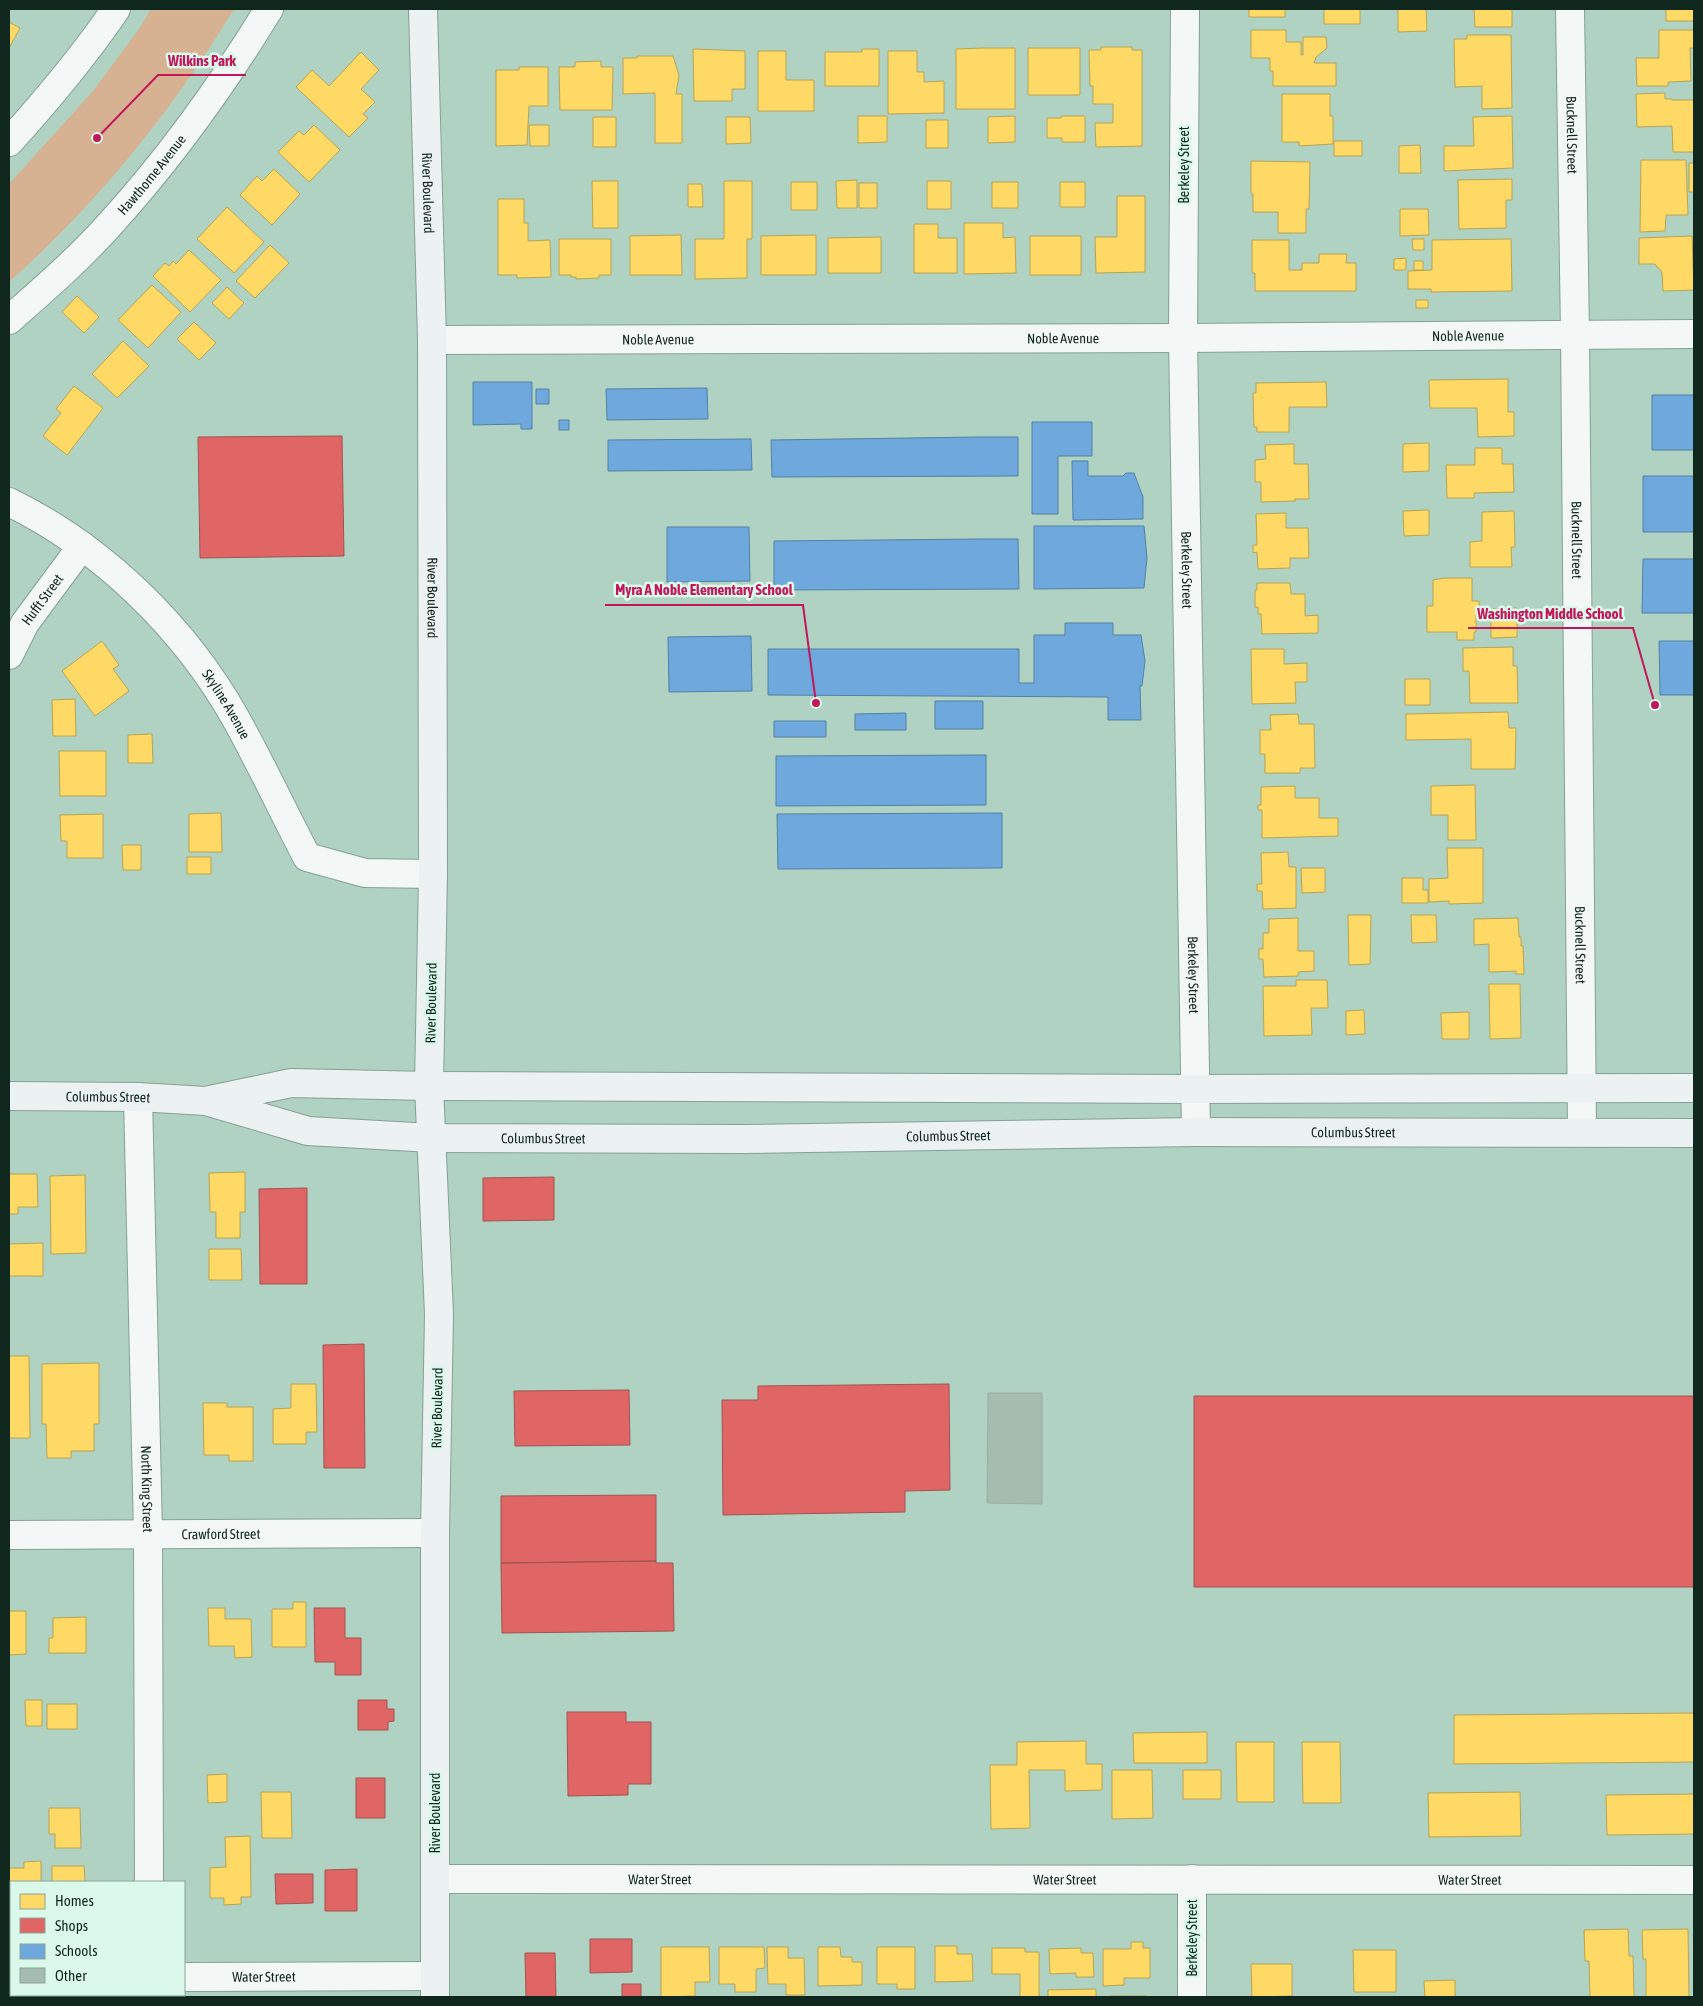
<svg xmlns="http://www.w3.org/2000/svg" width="1703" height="2006" font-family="'Asap Condensed',sans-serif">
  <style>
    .green { fill: #d6b292 }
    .homes { fill: #ffd966; stroke: #b7a450 }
    .shops { fill: #e06666; stroke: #a15350 }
    .schools { fill: #6fa8dc; stroke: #5281a3 }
    .building { fill: #a5bcae; stroke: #99b0a1 }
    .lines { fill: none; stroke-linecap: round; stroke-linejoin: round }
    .minor-casing { stroke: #86a095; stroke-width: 30 }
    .secondary-casing { stroke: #86a095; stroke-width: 30 }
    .minor { stroke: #f3f8f6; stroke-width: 28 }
    .secondary { stroke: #ecf1f2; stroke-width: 28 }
    .labels { text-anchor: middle; stroke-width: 5; stroke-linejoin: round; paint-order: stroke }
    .street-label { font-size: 14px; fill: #0f271d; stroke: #dbf9eb }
    .leader { fill: none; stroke: #c2185b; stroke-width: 2 }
    .callout-dot { fill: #c2185b; stroke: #dbf9eb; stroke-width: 2 }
    .callout-label { font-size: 15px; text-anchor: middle; font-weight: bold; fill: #c2185b; stroke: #dbf9eb; stroke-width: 5; stroke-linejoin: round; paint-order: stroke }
  </style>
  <rect width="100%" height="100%" fill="#b0d2c3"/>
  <path class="green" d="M151,9H234C173,110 97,204 9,282V184L93,91L139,29Z"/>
  <path class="homes" d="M1249,9H1285V17H1249Z
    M1324,9H1360V24H1324Z
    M1398,9H1426L1427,31L1398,32Z
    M1474,9H1512V27H1475Z
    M1666,9H1694V21H1666Z
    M9,22L20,28L9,48Z
    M1251,30H1286V42H1301V55H1303V37H1326L1327,48L1316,57L1314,63H1336V86H1273V71H1270V58H1251Z
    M1659,30H1694V48H1690L1691,81L1668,82V86H1637L1636,58H1659Z
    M1467,35H1511L1512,108L1482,109V86L1455,87L1454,39H1467Z
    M1101,47H1132V50H1142V146L1096,147L1095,123H1113V104H1093V86H1090L1089,50H1101Z
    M983,48H1015V109H956V49Z
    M1028,48H1080V95H1028Z
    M693,49L745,51V89H732V101H694Z
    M862,49H879V86H825V52H862Z
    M758,51H786V80H814V111H758Z
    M888,51H917V72H924V82L944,81V113L888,114Z
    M361,52L379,70L361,89L375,102L363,114L368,118L349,137L296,87L312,70L329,86Z
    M637,56H673L679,75L676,94H682V143H655V93L623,94V58H637Z
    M601,61V67H613L612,110H560L559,67H575V62Z
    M519,67H548V106H529L527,145L496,146V70H519Z
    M1665,93V99H1672V100H1694V152H1673L1672,126L1637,127L1636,94Z
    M1282,94H1330V116H1333V144L1299,146V142H1282Z
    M858,116H887V142L858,143Z
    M1015,116V142L988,143V117Z
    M1061,116H1085V142H1062V138H1047V118H1061Z
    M1512,116L1513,168L1444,171V146H1474L1473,117Z
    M593,117H616V147H593Z
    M726,117H750L751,143L726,144Z
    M926,120H948V148H926Z
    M314,125L340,150L309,182L278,152L299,131L304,135Z
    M529,125H549V146H530Z
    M1334,141H1362V156H1334Z
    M1420,145L1421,173H1399V146Z
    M1641,160H1686L1688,215H1666L1665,231L1640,232Z
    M1251,161L1310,162L1309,209H1306V233H1278V212H1253V194L1251,193Z
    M1689,163H1694V192H1689Z
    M274,169L300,194L272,225L240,195L257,176L262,181Z
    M1512,179V200H1506V228L1459,229L1458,180Z
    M857,180V208H837L836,181Z
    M592,181H618V228H593Z
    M724,181H752V239H747V278L695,279V239H724Z
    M927,181H951V209H927Z
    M791,182H817V210H791Z
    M992,182H1018V208H992Z
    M1060,182H1085V207H1060Z
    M859,183H877V208H859Z
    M688,184H702L703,207H688Z
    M1117,196H1145V272L1096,273L1095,237H1117Z
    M498,199H524V223H528V241L550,240L551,277L517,278V275H498Z
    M227,207L264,242L234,273L197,239Z
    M1400,209H1428L1429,235L1400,236Z
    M964,223H1003V238L1015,237L1016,273L964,274Z
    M914,224H938V238H957V273H914Z
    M681,235L682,275H630V236Z
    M816,235V275H761V236Z
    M1030,236H1081V275H1030Z
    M1692,236L1694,290L1663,291L1662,272L1655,264H1639V238Z
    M881,237V273H828V238Z
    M559,239H611V275H599V278L576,279V277H571V275H559Z
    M1412,239H1424V250H1413Z
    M1511,239L1512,291L1431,292V289H1408V271L1432,270V240Z
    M1252,240H1289V270H1302V263H1319V254H1347L1346,263H1356V291H1255V273H1252Z
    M270,245L289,263L255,298L236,281Z
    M189,250L221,280L190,312L153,276L165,263L169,266L173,261L176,264Z
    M1406,258V270H1394V259Z
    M1414,261H1423V270H1414Z
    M152,285L181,312L148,348L118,320Z
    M227,287L244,303L229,319L212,303Z
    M77,296L99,317L84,333L62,312Z
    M1416,300H1428V308H1416Z
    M194,322L216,343L199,360L177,339Z
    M123,341L149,366L117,398L92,374Z
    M1508,379V412H1514V436L1478,437L1477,408H1430L1429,380Z
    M1326,382L1327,407H1289V432H1257V427H1254L1253,393H1256V383Z
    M74,386L103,408L67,455L43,436L61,413L56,409Z
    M1429,443V471L1403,472V444Z
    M1294,444V464H1308L1309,499H1295V501L1261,502V482H1255V460L1266,459L1265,445Z
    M1475,448H1502V464H1513L1514,492L1474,493V498H1447L1446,465H1475Z
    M1429,510V535L1404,536L1403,511Z
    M1514,511L1515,547H1511L1512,567H1470V542L1482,541V512Z
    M1286,513V528H1308L1309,558H1290V568L1258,569L1257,552L1253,553V545H1257L1256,514Z
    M1444,578H1472V601H1479L1480,615H1476V632H1474V640H1457V632H1427V606H1433V580Z
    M1257,583H1290L1291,594H1305V616L1318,615V633L1262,634L1261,614H1258V607H1255V590H1257Z
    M1517,608V637L1491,638V609Z
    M102,641L119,665L113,669L129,691L95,716L62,671Z
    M1513,647V666H1517L1518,703H1470L1469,671H1463V648Z
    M1251,649H1284V664L1307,663V682H1295L1296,703L1252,704Z
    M1405,679H1430V705H1405Z
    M75,699L76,736H53L52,700Z
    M1508,712L1509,728H1516L1515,769H1471V739L1406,740V714Z
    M1298,714L1299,724H1314L1315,768H1300V773H1265V754H1260V730H1271L1270,715Z
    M152,734L153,763H128V735Z
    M59,751H106V796H60Z
    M1475,785L1476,840H1448V815H1431V786Z
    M1295,786V798H1319V818H1338V836L1262,838V810H1258V805H1261V787Z
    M221,813L222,852H189V814Z
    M103,814V858H67V841H61L60,815Z
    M122,845H141V870H123Z
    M1447,848H1483V903L1449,904V901L1429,902V879L1448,878Z
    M1288,852L1289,867H1296V908L1263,909L1262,891H1257V884H1262L1261,853Z
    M187,857H211V874H187Z
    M1301,868H1325V892L1302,893Z
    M1402,878H1423V890H1428V903H1402Z
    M1348,915H1371L1370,964L1349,965Z
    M1411,915H1436L1437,942L1412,943Z
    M1298,918V951H1314V971L1298,972V976L1264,977L1263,959H1259V949H1263V933H1269V919Z
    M1518,918L1519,937H1521V946H1523L1524,974H1516V971L1489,972V944L1474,945V919Z
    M1296,980H1327L1328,1008H1311L1312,1035L1264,1036L1263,986H1296Z
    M1489,984H1520L1521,1038L1490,1039Z
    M1364,1010L1365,1034L1346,1035V1011Z
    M1469,1012V1039H1442L1441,1013Z
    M245,1172V1212H240V1238H216V1212H210L209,1173Z
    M9,1174H37L38,1207H18V1214H9Z
    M85,1175L86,1253L51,1254L50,1176Z
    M43,1243V1276H9V1244Z
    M209,1249H241L242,1280H209Z
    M9,1356H29L30,1438H9Z
    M99,1363V1424H94V1451H71V1458H47L46,1424H42V1364Z
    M291,1384H316L317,1432H306V1444H273V1409L291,1408Z
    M203,1403H227V1407H253V1461H229V1455H204Z
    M293,1602H306V1647H272V1609H293Z
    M208,1608H225V1619H251L252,1657L235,1658L234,1646H209Z
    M9,1611H26V1654L9,1655Z
    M86,1617V1653H49V1638H53V1618Z
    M25,1700H42V1726H26Z
    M47,1704H77V1729H47Z
    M1694,1713V1762L1454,1764V1715Z
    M1207,1732V1763H1134L1133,1733Z
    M1086,1741V1764H1102V1790L1065,1791V1770H1029L1030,1828L991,1829L990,1765H1017V1742Z
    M1236,1742H1274V1802H1237Z
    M1302,1742H1340L1341,1803H1303Z
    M1112,1770H1152L1153,1818L1112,1819Z
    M1183,1770H1221V1799H1183Z
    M227,1774V1802L208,1803L207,1775Z
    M261,1792H291L292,1838H262Z
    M1520,1792L1521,1836L1429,1837L1428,1793Z
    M1694,1794V1834L1607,1835L1606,1795Z
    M49,1808H80L81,1848H55V1834H49Z
    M250,1836L251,1897H241V1904L224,1905V1898H210V1868L226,1867L225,1837Z
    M41,1861V1882H11V1905H9V1868H24V1862Z
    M52,1866H84L85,1882H52Z
    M1628,1929L1629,1956H1633L1634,1997H1590L1589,1961H1585L1584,1930Z
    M1688,1929L1689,1997H1646V1959H1643L1642,1930Z
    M1131,1942H1143V1948H1150V1978H1124V1985L1103,1986V1949H1131Z
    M935,1946H957V1954H972L973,1981L935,1982Z
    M661,1947H709L710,1982H695V1996L661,1997Z
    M719,1947H764L765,1968L756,1969V1992H735V1984H719Z
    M767,1947H788V1958H804L805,1995H786V1984H768Z
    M818,1947H840L841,1957H852V1962H862V1985L818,1986Z
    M877,1947H915V1989H897V1984H877Z
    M992,1948H1025V1952H1039V1997H1020V1974H992Z
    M1081,1948V1953H1093L1094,1977H1076V1973L1050,1974L1049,1949Z
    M1353,1950H1396V1992H1354Z
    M1251,1964H1292V1996L1252,1997Z
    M1455,1980V1997H1425L1424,1981Z
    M1096,1989V1997H1048V1990Z
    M1110,1996H1147V1997H1110Z"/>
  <path class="shops" d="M342,436L344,556L200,558L198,437Z
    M554,1177V1220L483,1221V1178Z
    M307,1188V1284H260L259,1189Z
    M364,1344L365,1468H324L323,1345Z
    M949,1384L950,1490L905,1491V1512L723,1515L722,1400H758V1386Z
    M629,1390L630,1445L515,1446L514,1391Z
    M1194,1396H1694V1587H1194Z
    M656,1495V1561L501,1563V1496Z
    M656,1561V1563H673L674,1631L502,1633L501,1563Z
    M314,1608H345V1638H361V1675H335V1662H315Z
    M358,1700H387V1709H394V1721L388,1722V1730H358Z
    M567,1712H626V1722H651V1784H628V1795L568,1796Z
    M356,1778H385V1818H356Z
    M357,1869V1911H325V1870Z
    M275,1874H313V1903L276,1904Z
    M590,1939H632V1972L590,1973Z
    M525,1953H555L556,1997H526Z
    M622,1984H641V1997H622Z"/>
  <path class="schools" d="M473,382H532V429H521V424L473,425Z
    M707,388L708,419L607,420L606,389Z
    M536,389H549V404H536Z
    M1652,395H1694V450H1652Z
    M559,420H569V430H559Z
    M1032,422H1092V456H1058V514H1032Z
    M977,437H1018V476L772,477L771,440Z
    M751,439L752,470L608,471V440Z
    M1072,461H1088V476H1123L1126,473H1134L1143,497V519L1073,520Z
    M1643,476H1694V532H1643Z
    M1034,526H1144L1147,558L1144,588L1034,589Z
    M667,527H749L750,581L667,582Z
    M979,539H1018L1019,589L774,590V541Z
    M1643,559H1694V613H1642Z
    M1065,623H1113V635H1141L1145,661L1142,686H1140L1141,720H1108V697L768,695V649H1019V683H1034V635H1065Z
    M751,636L752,691L669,692L668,637Z
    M1659,641H1694V695H1660Z
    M935,701H983V729H935Z
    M906,713V730H855V714Z
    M774,721H826V737H774Z
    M986,755V805L776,806V756Z
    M1002,813V868L778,869L777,814Z"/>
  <path class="building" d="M988,1393H1042V1504L987,1503Z"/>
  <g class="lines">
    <g class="minor-casing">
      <g id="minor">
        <path id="s1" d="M1185,9L1183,338L1196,1132"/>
        <path id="s2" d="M1570,9L1575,334L1582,1132"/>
        <path d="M9,142C48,99 84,56 116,9"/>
        <path id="s3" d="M9,320C44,289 80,258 111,223C170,158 223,84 269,9"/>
        <path id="s4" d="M432,340L1183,338L1694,334"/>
        <path id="s5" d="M9,502C103,548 185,628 236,719C261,764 283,811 307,857L365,873L433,874"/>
        <path id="s6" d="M9,655L25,623L82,546"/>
        <path id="s7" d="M138,1097L148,1534L149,1882"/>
        <path id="s8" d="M9,1535L435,1533"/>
        <path id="s9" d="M435,1879L1694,1880"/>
        <path d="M1192,1879V1997"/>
        <path id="s10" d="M184,1977L435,1976"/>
        <path d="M9,1978H11"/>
        <path d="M150,1995V1997"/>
      </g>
    </g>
    <g class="secondary-casing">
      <g id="secondary">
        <path id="s11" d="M423,9L432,340L433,874L429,1086L439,1314L435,1533V1997"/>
        <path id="s12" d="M9,1096L138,1097L206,1101L308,1131L432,1138L745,1139L1196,1132L1694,1133"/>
        <path d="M210,1100L291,1083L429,1086L1195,1089L1694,1088"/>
      </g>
    </g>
    <use href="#minor" class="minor"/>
    <use href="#secondary" class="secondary"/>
  </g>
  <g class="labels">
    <g class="street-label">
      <text dy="5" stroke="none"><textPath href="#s2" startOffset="126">Bucknell Street</textPath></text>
      <text transform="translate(1184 165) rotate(-90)" y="5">Berkeley Street</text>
      <text dy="5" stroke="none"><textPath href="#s3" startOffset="204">Hawthorne Avenue</textPath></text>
      <text dy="5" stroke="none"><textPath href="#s11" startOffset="184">River Boulevard</textPath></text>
      <text dy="5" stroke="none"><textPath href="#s4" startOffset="1036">Noble Avenue</textPath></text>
      <text dy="5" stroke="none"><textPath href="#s4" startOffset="226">Noble Avenue</textPath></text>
      <text dy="5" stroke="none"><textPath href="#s4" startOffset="631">Noble Avenue</textPath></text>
      <text dy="5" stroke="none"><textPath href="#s2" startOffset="531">Bucknell Street</textPath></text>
      <text dy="5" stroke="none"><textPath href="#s1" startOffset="561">Berkeley Street</textPath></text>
      <text dy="5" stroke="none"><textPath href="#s11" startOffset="589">River Boulevard</textPath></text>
      <text dy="5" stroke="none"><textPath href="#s6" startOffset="65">Hufft Street</textPath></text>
      <text dy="5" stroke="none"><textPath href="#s5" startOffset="301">Skyline Avenue</textPath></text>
      <text dy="5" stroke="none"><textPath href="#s2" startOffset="936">Bucknell Street</textPath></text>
      <text dy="5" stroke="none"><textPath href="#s1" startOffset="966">Berkeley Street</textPath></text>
      <text transform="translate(431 1003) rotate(-89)" y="5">River Boulevard</text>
      <text dy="5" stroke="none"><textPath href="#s12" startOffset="99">Columbus Street</textPath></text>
      <text dy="5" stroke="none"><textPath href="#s12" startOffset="1349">Columbus Street</textPath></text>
      <text dy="5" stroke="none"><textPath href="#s12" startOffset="944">Columbus Street</textPath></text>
      <text dy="5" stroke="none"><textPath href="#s12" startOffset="539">Columbus Street</textPath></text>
      <text transform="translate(437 1408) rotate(-89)" y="5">River Boulevard</text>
      <text dy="5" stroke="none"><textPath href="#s7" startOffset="392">North King Street</textPath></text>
      <text dy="5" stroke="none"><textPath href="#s8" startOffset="212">Crawford Street</textPath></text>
      <text transform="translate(435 1813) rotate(-90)" y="5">River Boulevard</text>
      <text dy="5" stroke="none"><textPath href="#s9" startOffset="225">Water Street</textPath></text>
      <text dy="5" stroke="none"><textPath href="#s9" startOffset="630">Water Street</textPath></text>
      <text dy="5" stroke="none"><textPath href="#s9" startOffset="1035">Water Street</textPath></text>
      <text transform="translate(1192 1938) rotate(-90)" y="5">Berkeley Street</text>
      <text dy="5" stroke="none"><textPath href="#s10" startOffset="80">Water Street</textPath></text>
    </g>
  </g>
  <path class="leader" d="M97 138L158 75H246M816 703L803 605H605M1655 705L1633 628H1468"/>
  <g class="callout-dot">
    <circle cx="97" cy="138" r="5"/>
    <circle cx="816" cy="703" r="5"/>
    <circle cx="1655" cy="705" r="5"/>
  </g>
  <g class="callout-label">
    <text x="202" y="66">Wilkins Park</text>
    <text x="704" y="595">Myra A Noble Elementary School</text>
    <text x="1550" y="619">Washington Middle School</text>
  </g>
  <rect width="1703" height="2006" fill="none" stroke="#0f271d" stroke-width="20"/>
  <rect x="10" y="1881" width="175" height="115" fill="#dbf9eb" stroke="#89a599"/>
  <rect x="20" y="1894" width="25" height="15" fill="#ffd966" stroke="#89a599"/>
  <text x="55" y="1906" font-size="15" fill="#0f271d">Homes</text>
  <rect x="20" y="1918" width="25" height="15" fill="#e06666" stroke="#89a599"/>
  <text x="55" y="1931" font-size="15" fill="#0f271d">Shops</text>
  <rect x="20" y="1944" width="25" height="15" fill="#6fa8dc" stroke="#89a599"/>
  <text x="55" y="1956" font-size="15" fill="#0f271d">Schools</text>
  <rect x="20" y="1968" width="25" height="15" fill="#a5bcae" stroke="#89a599"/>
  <text x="55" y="1981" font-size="15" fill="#0f271d">Other</text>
</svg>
